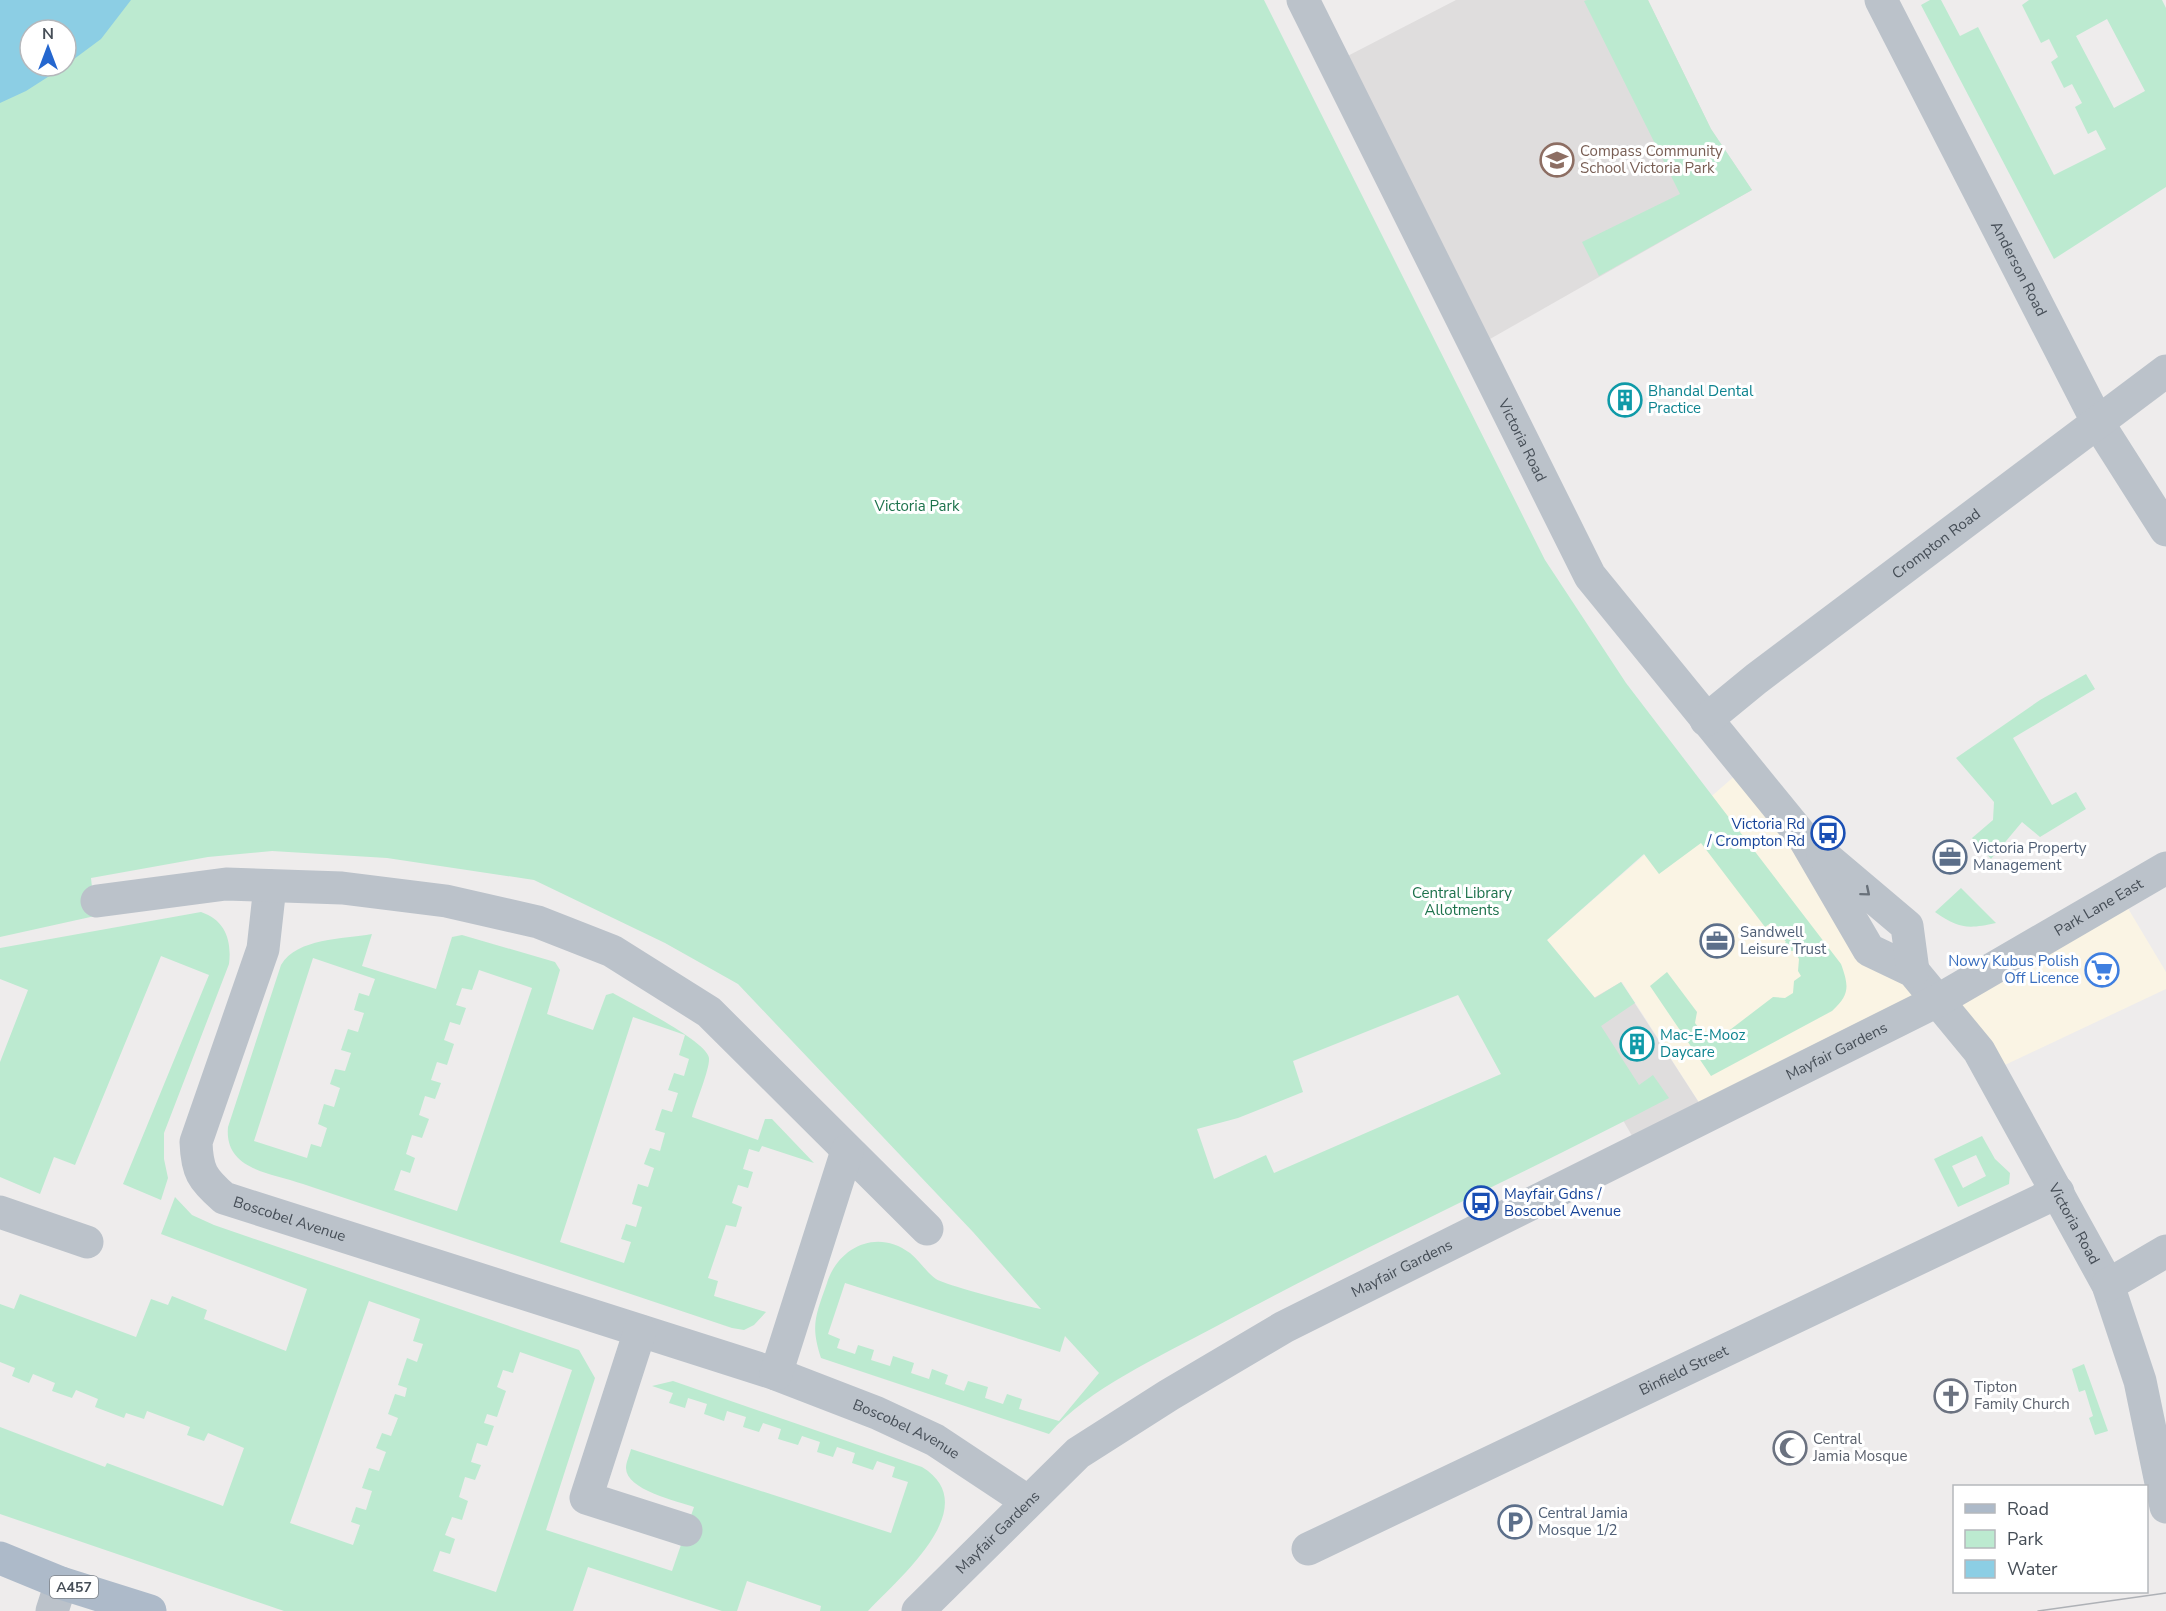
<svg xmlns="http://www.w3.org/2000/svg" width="2166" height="1611" font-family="'Nunito Sans',sans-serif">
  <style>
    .commercial { fill: #faf4e4 }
    .education { fill: #dfdddd }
    .green { fill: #bcead0; fill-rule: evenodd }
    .water { fill: #8ccee4 }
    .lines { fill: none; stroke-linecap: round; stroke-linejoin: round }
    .minor { stroke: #bbc2ca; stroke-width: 33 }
    .major { stroke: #adbac9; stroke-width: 33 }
    .tram { stroke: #aeb1b6; stroke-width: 1.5 }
    .oneway { stroke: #69717a }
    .labels { text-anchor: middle; stroke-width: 6; stroke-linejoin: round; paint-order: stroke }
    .shield { fill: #fff; stroke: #7e8389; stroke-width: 1.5 }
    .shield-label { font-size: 14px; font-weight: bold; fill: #464e57 }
    .education-label { font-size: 15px; fill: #785e54; stroke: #fff; text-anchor: start }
    .street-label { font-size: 15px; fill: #464e57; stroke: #fff }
    .culture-label { font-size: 15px; fill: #0d838f; stroke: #fff; text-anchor: start }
    .park-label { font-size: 15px; fill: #1d724c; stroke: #fff }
    .transit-label { font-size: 15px; fill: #164399; stroke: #fff; text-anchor: end }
    .service-label { font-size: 15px; fill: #4e5e75; stroke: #fff; text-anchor: start }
    .shop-label { font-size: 15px; fill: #366cbe; stroke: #fff; text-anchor: end }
    .worship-label { font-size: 15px; fill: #5b616d; stroke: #fff; text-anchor: start }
  </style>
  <rect width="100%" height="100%" fill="#eeecec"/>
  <path class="commercial" d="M1745,767L1869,950L1937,1001L2120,895L2166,972V989L1990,1072L1937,1001L1707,1115L1622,982L1595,998L1547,940Z"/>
  <path class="education" d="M1456,0H1648L1711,129L1752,190L1476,347L1334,63Z
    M1621,982L1707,1115L1639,1148L1563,1016Z"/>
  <path class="green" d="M0,0H1264L1545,560L1626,683L1841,964C1849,986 1850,995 1832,1011L1711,1076L1650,986L1667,972L1697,1012L1695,1023L1701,1031L1713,1033L1718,1039L1773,997L1785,998L1793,993L1794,981L1801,976L1798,971L1799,959L1794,951L1782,950L1780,947L1786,942L1771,923L1765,927L1701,843L1659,874L1644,854L1547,940L1595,998L1621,982L1635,1003L1601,1026L1639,1085L1653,1075L1669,1098C1518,1177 1362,1247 1213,1328C1161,1356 1087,1389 1049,1434L821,1358C810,1325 816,1315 827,1283C838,1247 877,1228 910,1253C919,1260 926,1272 936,1279C945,1285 1028,1307 1041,1309L973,1232L738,984L665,943L534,880L387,858L272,851L208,857L91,878L95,916L0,937ZM30,30H66V66H30ZM1458,995L1501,1074L1274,1173L1266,1155L1214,1179L1197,1129L1238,1118L1303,1092L1293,1061ZM845,1283L1060,1352L1065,1336L1099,1373L1059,1421L1019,1409L1022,1399L1007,1394L1003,1404L985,1398L988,1387L968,1381L964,1391L945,1384L948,1375L932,1369L929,1379L911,1373L914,1363L893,1356L890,1366L871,1360L874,1350L858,1345L855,1354L837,1348L840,1339L828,1334Z
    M1587,0H1648L1711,129L1752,190L1599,276L1582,242L1680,194L1584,1Z
    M1930,0H1941L1960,36L1978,27L2054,175L2106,149L2096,130L2088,134L2075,107L2082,103L2072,84L2064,88L2051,62L2058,57L2049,39L2041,43L2022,5L2029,0H2162L2166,8V187L2054,259L1921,5ZM2107,19L2145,91L2114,108L2076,36Z
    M2086,674L2095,689L2013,738L2052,805L2076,792L2086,809L2040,837L2022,822L1991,859L1972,838L1993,820L1994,802L1956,758L2040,700Z
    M1961,888L1996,923C1968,929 1959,929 1935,912Z
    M201,912C225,920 232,940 229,964L164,1133V1159L168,1178L161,1200L123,1184L209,975L161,956L75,1165L54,1157L40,1194L0,1177V1062L28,990L0,979V948Z
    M372,934L362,966L436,989L452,937L462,935L555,962L560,970L547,1014L593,1030L606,995L613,993C630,1003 707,1041 709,1058C710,1069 695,1104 692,1117L758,1140L765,1119H772L814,1163L762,1146L759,1152L749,1149L743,1169L753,1172L748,1188L738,1185L732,1203L742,1207L736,1227L726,1225L708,1278L718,1281L714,1296L766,1312L754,1325L744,1330L732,1328L303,1184C271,1173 224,1170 228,1127L281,965C297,938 343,939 372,934ZM313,958L375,979L369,996L359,993L354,1010L364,1013L358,1032L348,1029L341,1050L351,1053L345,1071L335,1069L330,1084L340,1088L334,1107L324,1104L318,1124L327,1128L321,1147L311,1144L307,1158L254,1141ZM479,970L532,988L457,1211L394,1190L401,1170L410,1173L415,1158L406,1154L412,1135L422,1138L429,1119L419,1115L425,1096L435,1099L441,1083L431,1080L437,1062L447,1065L454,1044L444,1040L450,1022L460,1025L466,1008L456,1005L462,988L472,990ZM633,1017L685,1035L679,1055L689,1059L684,1076L674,1073L668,1090L678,1093L672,1112L662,1109L655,1130L665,1133L660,1151L650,1148L644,1164L654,1168L648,1187L638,1184L632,1204L642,1207L636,1227L626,1224L621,1239L631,1242L624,1263L560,1242Z
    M1982,1136L1995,1159L2010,1173L2009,1184L1958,1207L1934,1159ZM1976,1155L1986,1176L1963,1188L1952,1166Z
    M175,1197L192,1215L214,1225L579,1350L595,1378L546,1530L672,1571L694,1507C677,1501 626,1490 626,1468C626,1462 630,1454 631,1449L891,1533L908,1482L892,1477L895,1467L877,1461L873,1470L852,1463L855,1453L837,1447L833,1457L817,1452L820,1442L802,1436L798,1445L778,1439L781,1429L763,1423L759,1432L743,1427L746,1417L727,1411L724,1421L704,1414L707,1404L688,1398L685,1408L669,1403L673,1393L652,1386L673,1381L922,1467C986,1506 899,1578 868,1611H820L821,1606L747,1581L737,1611H722L588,1567L573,1611H284L0,1514V1427L105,1467L107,1463L223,1506L244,1448L208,1433L204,1441L187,1435L190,1427L147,1411L144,1419L126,1413L124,1418L95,1407L98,1399L76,1390L72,1398L52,1391L55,1383L33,1374L29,1383L12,1376L15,1368L0,1362V1304L14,1309L20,1294L136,1337L151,1299L168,1305L172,1296L207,1310L204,1319L286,1351L307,1289L161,1234ZM369,1301L420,1319L413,1341L423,1344L417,1362L407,1358L398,1385L407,1388L405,1397L395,1394L388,1414L398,1418L391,1436L382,1433L376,1448L386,1452L379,1471L369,1468L362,1488L372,1491L366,1510L356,1507L351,1522L360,1525L353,1545L290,1523ZM520,1352L572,1370L496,1592L433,1571L440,1551L450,1554L455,1539L445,1535L452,1517L462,1520L468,1501L459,1497L465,1477L475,1480L481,1465L471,1462L477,1443L487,1446L494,1426L484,1423L487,1414L497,1417L506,1391L497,1387L503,1370L513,1373Z
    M2084,1364L2108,1431L2095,1435L2089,1418L2093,1416L2085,1390L2079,1392L2072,1369Z"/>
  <path class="water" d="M0,0H131L101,39L66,65V30H30V66H65L26,91L0,103Z"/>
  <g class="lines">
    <g class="minor">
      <path id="s1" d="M1303,0L1590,576L1805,840L1869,950L1913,971L1979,1051L2108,1285L2140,1381L2166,1507"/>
      <path id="s2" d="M1881,0L2098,423L2166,530"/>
      <path id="s3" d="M1706,720L1756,679L2166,371"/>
      <path d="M1823,855L1907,926L1913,971"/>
      <path id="s4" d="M270,886L263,949L196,1142C197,1171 202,1179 224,1198L776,1374L877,1413L935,1440L1027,1501"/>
      <path d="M97,901L226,884L342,888L446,901L538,922L612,951L709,1012L927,1229"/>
      <path d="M0,1212L87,1242"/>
      <path d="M2108,1285L2166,1251"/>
      <path d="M640,1331L586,1498L686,1530"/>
      <path d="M776,1374L847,1151"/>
      <path id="s5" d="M1308,1549L2058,1192"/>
      <path d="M52,1611L61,1583"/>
      <path id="s6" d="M918,1611L1078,1453L1169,1395L1284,1327L1937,1001L2166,868"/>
    </g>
    <path class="major" d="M0,1558L61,1583L150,1611"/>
    <path class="tram" d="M2038,1611L2166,1593"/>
  </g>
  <defs><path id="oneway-chevron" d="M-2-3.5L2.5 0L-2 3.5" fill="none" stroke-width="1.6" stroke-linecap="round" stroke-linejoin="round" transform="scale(1.5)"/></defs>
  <use class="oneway" href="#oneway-chevron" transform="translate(1866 892) rotate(40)"/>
  <defs>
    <g id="school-ring" transform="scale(1.725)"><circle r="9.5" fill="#fff" stroke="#8d6e63" stroke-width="1.5"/><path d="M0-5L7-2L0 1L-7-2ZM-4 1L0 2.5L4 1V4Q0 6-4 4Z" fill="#8d6e63"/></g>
    <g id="building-ring" transform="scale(1.725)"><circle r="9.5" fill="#fff" stroke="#0f9aa8" stroke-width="1.5"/><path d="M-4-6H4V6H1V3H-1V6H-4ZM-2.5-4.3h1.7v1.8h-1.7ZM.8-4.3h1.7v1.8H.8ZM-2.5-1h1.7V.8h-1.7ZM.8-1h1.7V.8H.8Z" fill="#0f9aa8"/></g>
    <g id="bus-ring" transform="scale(1.725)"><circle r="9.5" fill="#fff" stroke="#1a4fb4" stroke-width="1.5"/><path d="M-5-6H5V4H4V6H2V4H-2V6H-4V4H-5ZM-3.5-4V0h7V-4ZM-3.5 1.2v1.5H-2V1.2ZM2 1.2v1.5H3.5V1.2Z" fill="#1a4fb4"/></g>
    <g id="office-ring" transform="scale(1.725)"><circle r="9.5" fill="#fff" stroke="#5c6f8a" stroke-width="1.5"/><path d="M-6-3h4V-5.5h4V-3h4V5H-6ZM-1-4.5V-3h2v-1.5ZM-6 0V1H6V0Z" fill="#5c6f8a"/></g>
    <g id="supermarket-ring" transform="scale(1.725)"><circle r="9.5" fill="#fff" stroke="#3f7fe0" stroke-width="1.5"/><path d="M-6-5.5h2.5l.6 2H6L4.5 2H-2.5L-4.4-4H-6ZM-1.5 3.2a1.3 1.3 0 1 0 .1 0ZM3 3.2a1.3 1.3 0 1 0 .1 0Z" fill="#3f7fe0"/></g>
    <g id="church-ring" transform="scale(1.725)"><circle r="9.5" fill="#fff" stroke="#6b7280" stroke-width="1.5"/><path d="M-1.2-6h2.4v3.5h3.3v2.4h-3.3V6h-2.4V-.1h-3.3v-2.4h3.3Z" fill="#6b7280"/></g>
    <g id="mosque-ring" transform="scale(1.725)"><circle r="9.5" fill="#fff" stroke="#6b7280" stroke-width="1.5"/><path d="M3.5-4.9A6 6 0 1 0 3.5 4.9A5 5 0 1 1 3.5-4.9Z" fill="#6b7280"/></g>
    <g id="parking-ring" transform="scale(1.725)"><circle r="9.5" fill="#fff" stroke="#5c6f8a" stroke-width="1.5"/><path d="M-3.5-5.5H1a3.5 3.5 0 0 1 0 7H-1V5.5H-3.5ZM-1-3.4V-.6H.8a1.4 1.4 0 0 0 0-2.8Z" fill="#5c6f8a"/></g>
  </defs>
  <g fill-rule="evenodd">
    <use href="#school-ring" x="1557" y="160"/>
    <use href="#building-ring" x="1625" y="400"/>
    <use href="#bus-ring" x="1828" y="833"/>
    <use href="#office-ring" x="1950" y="857"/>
    <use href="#office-ring" x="1717" y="941"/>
    <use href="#supermarket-ring" x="2102" y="970"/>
    <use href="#building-ring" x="1637" y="1044"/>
    <use href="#bus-ring" x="1481" y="1203"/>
    <use href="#church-ring" x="1951" y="1396"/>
    <use href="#mosque-ring" x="1790" y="1448"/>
    <use href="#parking-ring" x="1515" y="1522"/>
  </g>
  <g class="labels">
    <rect class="shield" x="50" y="1576" width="48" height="22" rx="4.5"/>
    <g class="shield-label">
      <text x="74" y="1592">A457</text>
    </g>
    <g class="education-label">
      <text x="1580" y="156">Compass Community<tspan x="1580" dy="17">School Victoria Park</tspan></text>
    </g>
    <g class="street-label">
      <text dy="5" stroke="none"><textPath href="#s2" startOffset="302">Anderson Road</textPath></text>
      <text dy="5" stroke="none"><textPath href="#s1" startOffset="492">Victoria Road</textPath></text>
      <text dy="5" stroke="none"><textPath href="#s3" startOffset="290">Crompton Road</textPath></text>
      <text dy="5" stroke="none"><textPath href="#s6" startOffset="1383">Park Lane East</textPath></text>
      <text dy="5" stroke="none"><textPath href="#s6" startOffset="1084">Mayfair Gardens</textPath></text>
      <text dy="5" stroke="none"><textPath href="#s4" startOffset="402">Boscobel Avenue</textPath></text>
      <text dy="5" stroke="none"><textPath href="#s1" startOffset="1461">Victoria Road</textPath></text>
      <text dy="5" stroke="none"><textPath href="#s6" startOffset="598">Mayfair Gardens</textPath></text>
      <text dy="5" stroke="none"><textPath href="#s5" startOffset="416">Binfield Street</textPath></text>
      <text dy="5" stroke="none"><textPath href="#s4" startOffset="1054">Boscobel Avenue</textPath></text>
      <text dy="5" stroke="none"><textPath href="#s6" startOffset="112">Mayfair Gardens</textPath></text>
    </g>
    <g class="culture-label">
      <text x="1648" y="396">Bhandal Dental<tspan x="1648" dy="17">Practice</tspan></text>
      <text x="1660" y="1040">Mac-E-Mooz<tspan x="1660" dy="17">Daycare</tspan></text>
    </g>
    <g class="park-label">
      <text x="917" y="511">Victoria Park</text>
      <text x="1462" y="898">Central Library<tspan x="1462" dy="17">Allotments</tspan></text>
    </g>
    <g class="transit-label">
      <text x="1805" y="829">Victoria Rd<tspan x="1805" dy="17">/ Crompton Rd</tspan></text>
      <text x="1504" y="1199" text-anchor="start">Mayfair Gdns /<tspan x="1504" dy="17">Boscobel Avenue</tspan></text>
    </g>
    <g class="service-label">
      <text x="1973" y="853">Victoria Property<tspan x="1973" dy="17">Management</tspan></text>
      <text x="1740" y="937">Sandwell<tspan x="1740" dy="17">Leisure Trust</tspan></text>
      <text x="1538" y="1518">Central Jamia<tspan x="1538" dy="17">Mosque 1/2</tspan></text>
    </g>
    <g class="shop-label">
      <text x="2079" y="966">Nowy Kubus Polish<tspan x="2079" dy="17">Off Licence</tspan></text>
    </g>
    <g class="worship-label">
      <text x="1974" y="1392">Tipton<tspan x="1974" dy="17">Family Church</tspan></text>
      <text x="1813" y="1444">Central<tspan x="1813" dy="17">Jamia Mosque</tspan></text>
    </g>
  </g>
  <rect x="1953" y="1485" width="195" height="108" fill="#ffffff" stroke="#b5b8bc" stroke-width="1.5"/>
  <rect x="1965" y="1504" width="30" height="9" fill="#adbac9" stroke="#b5b8bc" stroke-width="1.5"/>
  <text x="2007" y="1515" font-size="18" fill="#464e57">Road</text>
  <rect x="1965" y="1530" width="30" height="18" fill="#bcead0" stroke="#b5b8bc" stroke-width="1.5"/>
  <text x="2007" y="1545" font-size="18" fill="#464e57">Park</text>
  <rect x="1965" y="1560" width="30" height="18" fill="#8ccee4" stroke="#b5b8bc" stroke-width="1.5"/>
  <text x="2007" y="1575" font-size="18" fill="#464e57">Water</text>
  <g transform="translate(48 48)"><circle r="28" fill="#ffffff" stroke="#b5b8bc" stroke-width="1.5"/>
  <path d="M0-4.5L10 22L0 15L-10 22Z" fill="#2567cf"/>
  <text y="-9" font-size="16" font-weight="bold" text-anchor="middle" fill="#464e57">N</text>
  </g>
</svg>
